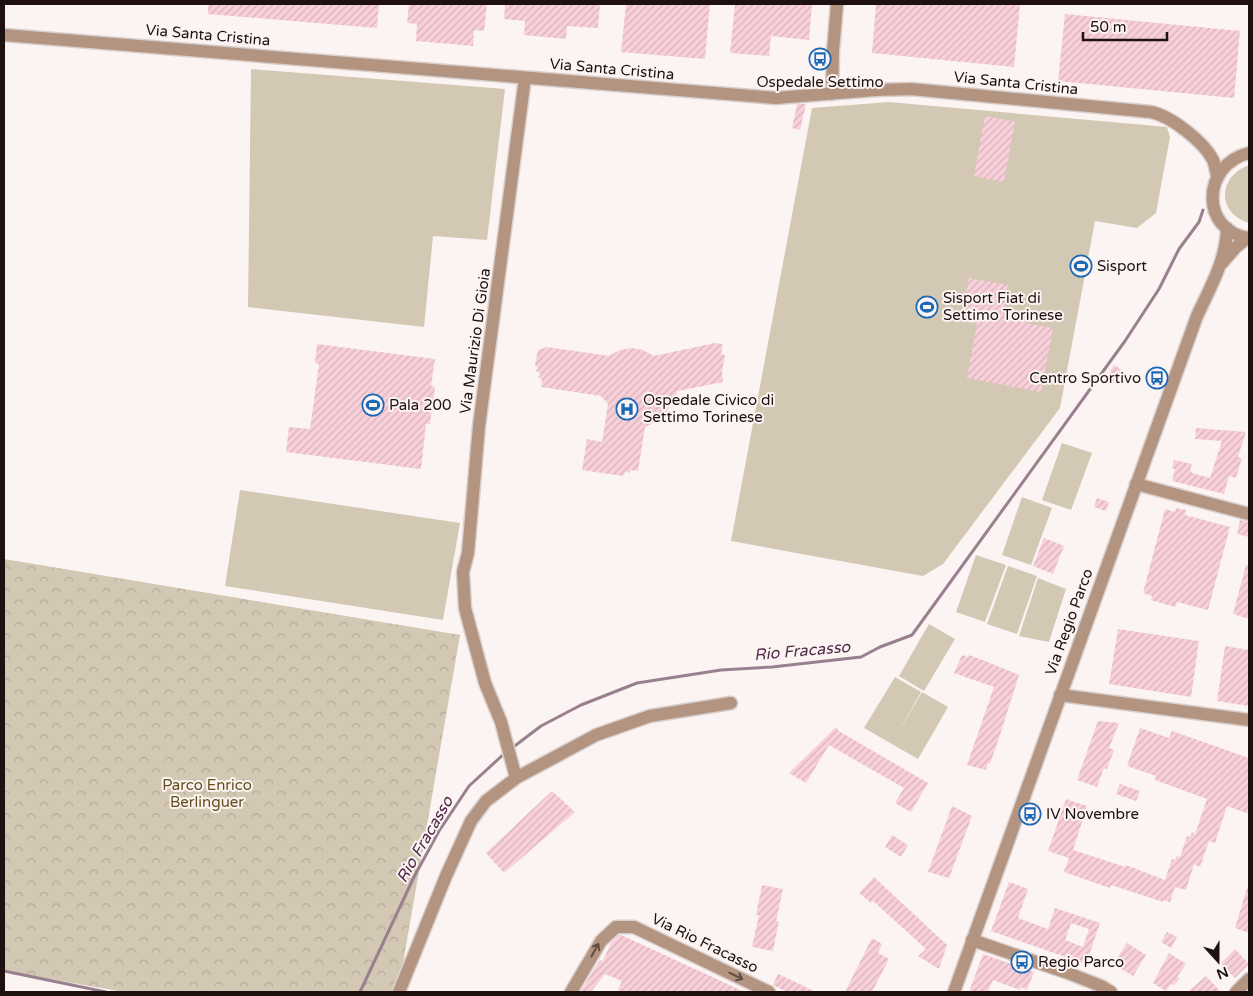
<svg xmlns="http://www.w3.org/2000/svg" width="1253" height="996" font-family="'Varela Round',sans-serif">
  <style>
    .grass { fill: #d3c8b4 }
    .park { fill: url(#park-crowns) }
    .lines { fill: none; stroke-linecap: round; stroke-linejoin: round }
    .stream { stroke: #99808f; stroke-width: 3 }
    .building { fill: url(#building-hatch); fill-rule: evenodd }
    .minor-casing { stroke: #d9d0ce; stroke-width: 15 }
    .tertiary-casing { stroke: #d9d0ce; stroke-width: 15 }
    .minor { stroke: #b39480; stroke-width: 12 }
    .tertiary { stroke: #b39480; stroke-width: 12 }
    .oneway { stroke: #624c42 }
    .labels { text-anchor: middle; stroke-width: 4; stroke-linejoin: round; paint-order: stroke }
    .street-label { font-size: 15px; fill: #1f110f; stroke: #fcf4f2 }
    .poi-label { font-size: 15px; fill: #1f110f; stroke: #fcf4f2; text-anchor: start }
    .park-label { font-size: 15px; fill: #654d1b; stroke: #fcf4f2 }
    .water-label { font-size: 16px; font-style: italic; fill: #502949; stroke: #fcf4f2 }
  </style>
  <defs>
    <pattern id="park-crowns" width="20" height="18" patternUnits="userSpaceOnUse" patternTransform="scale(1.25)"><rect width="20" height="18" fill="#d3c8b4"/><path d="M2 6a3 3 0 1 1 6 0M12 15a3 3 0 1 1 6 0" fill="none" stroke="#b5ab9a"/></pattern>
    <pattern id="building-hatch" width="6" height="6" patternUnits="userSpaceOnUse" patternTransform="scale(1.25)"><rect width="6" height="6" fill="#f9d0da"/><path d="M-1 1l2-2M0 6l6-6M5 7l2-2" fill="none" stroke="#d5b2ba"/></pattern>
  </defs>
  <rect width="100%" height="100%" fill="#fcf4f2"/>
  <path class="grass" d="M251,69L505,89L487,240L433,236L424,327L248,307Z
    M889,102L1167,127L1170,137L1156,213L1137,228L1095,221L1060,408L943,564L923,576L731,541L812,108Z
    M1249,165V223C1216,213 1218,176 1249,165Z
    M1062,443L1092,453L1071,510L1042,500Z
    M240,490L460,523L443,620L225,586Z
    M1022,497L1052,508L1031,565L1002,555Z
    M976,555L1006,565L985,622L956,612Z
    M1008,566L1037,576L1017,634L987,624Z
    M1038,578L1066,589L1049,642L1019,636Z
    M929,624L955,639L924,691L899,676Z
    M895,677L921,692L894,739L922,692L948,707L918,759L864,728Z"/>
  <path class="park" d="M4,559L460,635L398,992H124L4,971Z"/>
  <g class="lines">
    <path class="stream" d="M512,748L541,726L581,705L637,683L721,670L772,667L861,657L880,647L912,635L1125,341L1159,289L1179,249L1199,222L1203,210
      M4,971L106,992
      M360,992L414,877L439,831L469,786L505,753"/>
  </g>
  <path class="building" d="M208,4H379L377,28L208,14Z
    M409,4H487L484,31L474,30L473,46L416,41L417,24L407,23Z
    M505,4H600L598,28L567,26L566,39L524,35L525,21L504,19Z
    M626,4H710L705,59L621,52Z
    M735,4H812L809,40L771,36L769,56L730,53Z
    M876,4H1020L1014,67L872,53Z
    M1065,14L1240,31L1234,98L1058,81Z
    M797,104H806L800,130L792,128Z
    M985,116L1015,122L1004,182L974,176Z
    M969,278L1008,285L1003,316L1026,320L1025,323L1053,328L1041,392L967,378L977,324L961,321Z
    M715,343L723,344L721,354L725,355L722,372L723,382L678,391L666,413L660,420L645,427L638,471L631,470L629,473L626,471L623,476L582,470L587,439L602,442L608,404L601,396L541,387L542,380L538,377L541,374L536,371L538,368L535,365L538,350L547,347L609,356L620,350L632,348L643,350L654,356Z
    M317,344L435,359L431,386L435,387L430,424H426L421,469L286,452L289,427L310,429L319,364L315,363Z
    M1114,365L1124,371L1116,384L1106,378Z
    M1196,428L1246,432L1238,457L1242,458L1236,478L1229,476L1224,494L1172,481L1175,469L1172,468L1174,460L1192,464L1190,471L1192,472V473L1210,478L1222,441L1195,439Z
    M1097,498L1109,502L1106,511L1094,507Z
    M1176,508L1186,510L1185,515L1230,527L1208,610L1177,602L1175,607L1151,600L1152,596L1143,593L1165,509L1175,512Z
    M1240,520L1249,522V537L1237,534Z
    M1044,538L1064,546L1053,574L1033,566Z
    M1246,565L1249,566V619L1233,614Z
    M1118,629L1199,641L1191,697L1109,684Z
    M1225,646L1249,650V706L1217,701Z
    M962,655L968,657L969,655L985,661L1019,675L998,741L990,764L988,763L986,770L967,765L994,687L954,673Z
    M1098,721L1119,723L1109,748L1114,750L1110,761L1107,769L1104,768L1097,787L1077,780Z
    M836,727L838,729L837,730L928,783L911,812L895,803L904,788L829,745L806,783L789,773Z
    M1140,728L1169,738L1172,731L1249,758V814L1227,806L1215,843L1209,841L1200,867L1194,864L1186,890L1175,887L1170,902L1163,900V902L1111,885L1110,888L1064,872L1069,858L1048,851L1066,799L1087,806L1073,850L1125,867L1126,865L1165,880L1172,859L1175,860L1177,856L1180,857L1187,836L1190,837L1192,832L1195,834L1207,799L1155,780L1156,776L1127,766Z
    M1120,784L1140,791L1136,801L1116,794Z
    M552,791L575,812L504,873L486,853Z
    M952,806L972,816L949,878L928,872Z
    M892,835L908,845L901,857L885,847Z
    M874,877L947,945L939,969L918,956L926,949L873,901L871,903L859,893Z
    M1009,882L1028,889L1018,918L1048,929L1055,908L1100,923L1086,964L991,931ZM1071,923L1089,929L1083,947L1065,940Z
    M762,885L783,889L776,921H779L773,951L752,947L759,915H756Z
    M1247,888L1249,889V933L1235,928Z
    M1167,932L1177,937L1171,948L1161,942Z
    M619,935H621L745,992H617L622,981L605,974L591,992H580L600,960L603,961L611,943Z
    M872,938L882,944L878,953L889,959L872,992H845Z
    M1127,943L1146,955L1133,976L1113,964Z
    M1235,949L1249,964L1235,978L1220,964Z
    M1169,953L1186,964L1177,977L1180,978L1174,985L1171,984L1166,991L1153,983Z
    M983,954L1034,972L1027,990L1021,987L1020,990L993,980L988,992H969Z
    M778,974L787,978L816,992H787L773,985Z
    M1206,976L1221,992H1188L1198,983Z"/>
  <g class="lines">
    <g class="minor-casing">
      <path id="minor" d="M1136,484L1249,514
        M1060,695L1249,720
        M516,778L501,722L485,683L465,608L463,572L468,553L479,426L525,78
        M399,992L446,876L471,821L486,801L516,778L596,735L650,716L731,703
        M571,992L601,941L616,927H634L769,992
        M1236,992L1249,979"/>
    </g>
    <g class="tertiary-casing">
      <path id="tertiary" d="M4,35L776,98L876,90L911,89L1151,112C1171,116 1204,142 1213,160C1215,165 1216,171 1217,176
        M832,94L833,51L837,4
        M1249,153C1201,165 1200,231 1249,238
        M1222,263L1236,247L1247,238
        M972,940L1068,973L1101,986L1111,992
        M954,992L1197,316C1210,288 1226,261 1227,228"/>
    </g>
    <use href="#minor" class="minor"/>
    <use href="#tertiary" class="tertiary"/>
  </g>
  <defs><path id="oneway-shaft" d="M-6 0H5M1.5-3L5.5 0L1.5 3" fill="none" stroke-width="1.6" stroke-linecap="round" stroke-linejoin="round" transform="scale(1.25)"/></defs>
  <g class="oneway">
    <use href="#oneway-shaft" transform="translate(595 950) rotate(-61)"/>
    <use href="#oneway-shaft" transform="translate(736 976) rotate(26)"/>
  </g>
  <defs>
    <g id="bus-ring" transform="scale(1.125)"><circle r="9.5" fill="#fcf4f2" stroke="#1a68b6" stroke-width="1.5"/><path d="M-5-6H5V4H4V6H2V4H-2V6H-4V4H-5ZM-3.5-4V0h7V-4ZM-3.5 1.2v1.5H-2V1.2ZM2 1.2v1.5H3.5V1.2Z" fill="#1a68b6"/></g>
    <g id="stadium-ring" transform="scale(1.125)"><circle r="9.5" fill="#fcf4f2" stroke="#1a68b6" stroke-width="1.5"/><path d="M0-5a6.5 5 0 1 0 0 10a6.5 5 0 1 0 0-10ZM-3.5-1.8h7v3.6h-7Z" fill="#1a68b6"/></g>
    <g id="hospital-ring" transform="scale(1.125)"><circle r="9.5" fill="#fcf4f2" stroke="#1a68b6" stroke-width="1.5"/><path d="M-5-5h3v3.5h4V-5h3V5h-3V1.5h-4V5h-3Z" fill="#1a68b6"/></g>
  </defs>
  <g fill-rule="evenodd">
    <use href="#bus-ring" x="820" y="59"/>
    <use href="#stadium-ring" x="1081" y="266"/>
    <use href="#stadium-ring" x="927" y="307"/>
    <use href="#bus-ring" x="1157" y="378"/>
    <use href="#stadium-ring" x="373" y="405"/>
    <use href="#hospital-ring" x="627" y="409"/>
    <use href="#bus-ring" x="1030" y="814"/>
    <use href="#bus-ring" x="1022" y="962"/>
  </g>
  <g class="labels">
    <g class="street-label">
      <text transform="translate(208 35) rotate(5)" y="5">Via Santa Cristina</text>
      <text transform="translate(612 69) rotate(5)" y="5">Via Santa Cristina</text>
      <text transform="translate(1016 83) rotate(6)" y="5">Via Santa Cristina</text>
      <text transform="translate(475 341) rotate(-82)" y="5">Via Maurizio Di Gioia</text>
      <text transform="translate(1069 622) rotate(-70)" y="5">Via Regio Parco</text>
      <text transform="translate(705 943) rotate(26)" y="5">Via Rio Fracasso</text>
    </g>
    <g class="poi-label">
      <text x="820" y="87" text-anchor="middle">Ospedale Settimo</text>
      <text x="1097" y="271">Sisport</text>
      <text x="943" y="303">Sisport Fiat di<tspan x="943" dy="17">Settimo Torinese</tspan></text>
      <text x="1141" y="383" text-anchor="end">Centro Sportivo</text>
      <text x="643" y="405">Ospedale Civico di<tspan x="643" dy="17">Settimo Torinese</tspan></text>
      <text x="389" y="410">Pala 200</text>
      <text x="1046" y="819">IV Novembre</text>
      <text x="1038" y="967">Regio Parco</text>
    </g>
    <g class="park-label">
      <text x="207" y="790">Parco Enrico<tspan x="207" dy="17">Berlinguer</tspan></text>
    </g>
    <g class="water-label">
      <text transform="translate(802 650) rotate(-5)" y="6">Rio Fracasso</text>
      <text transform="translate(424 839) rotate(-60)" y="6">Rio Fracasso</text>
    </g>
  </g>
  <rect width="1253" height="996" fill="none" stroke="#1f110f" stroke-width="10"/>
  <g transform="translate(1218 961) rotate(159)" stroke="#fcf4f2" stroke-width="4" paint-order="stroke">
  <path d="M0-4L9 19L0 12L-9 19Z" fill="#1f110f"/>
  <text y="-8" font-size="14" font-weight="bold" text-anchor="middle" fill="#1f110f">N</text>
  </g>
  <path d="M1083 32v8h84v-8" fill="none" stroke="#1f110f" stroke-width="2.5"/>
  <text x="1090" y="32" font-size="15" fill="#1f110f" stroke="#fcf4f2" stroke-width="4" paint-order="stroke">50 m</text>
</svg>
